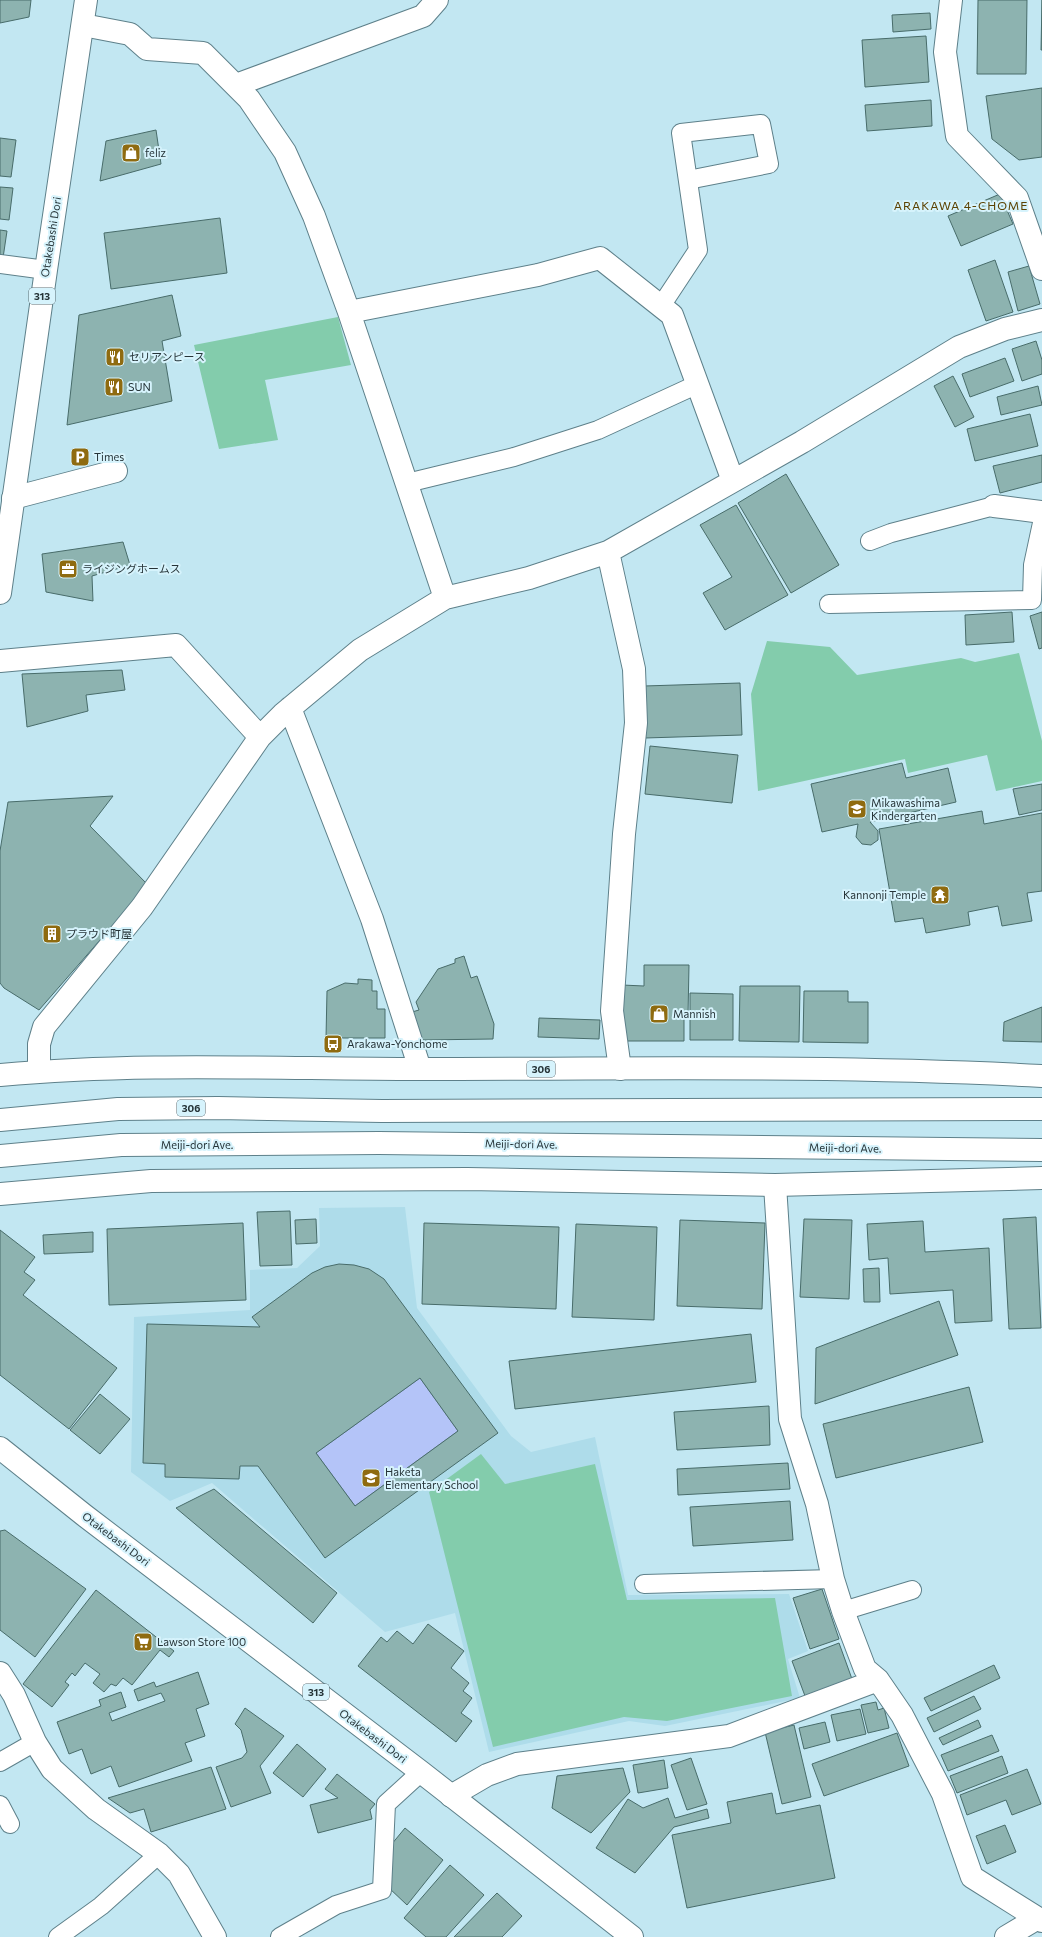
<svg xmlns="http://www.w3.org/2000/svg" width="1042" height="1937" font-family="Commissioner,'Noto Sans JP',sans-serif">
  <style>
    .built { fill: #aedcea }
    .green { fill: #83ccac }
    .water { fill: #b4c4f8; stroke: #8999be }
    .building { fill: #8db3b0; stroke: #486c6a; fill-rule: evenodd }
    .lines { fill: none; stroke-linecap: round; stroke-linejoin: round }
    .service-casing { stroke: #5e808a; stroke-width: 20 }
    .minor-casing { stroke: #5e808a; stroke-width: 24 }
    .primary-casing { stroke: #5e808a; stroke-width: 24 }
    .service { stroke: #fff; stroke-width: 18 }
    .minor { stroke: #fff; stroke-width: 22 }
    .primary { stroke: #fff; stroke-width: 22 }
    .labels { text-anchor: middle; stroke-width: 4; stroke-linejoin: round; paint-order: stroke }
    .shield { fill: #d6f3fc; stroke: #5b6d73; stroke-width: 1 }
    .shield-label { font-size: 10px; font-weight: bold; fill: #263438 }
    .poi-label { font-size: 11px; fill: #263438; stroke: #d6f3fc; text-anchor: start }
    .street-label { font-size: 11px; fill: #263438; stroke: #d6f3fc }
    .neighbourhood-label { font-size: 12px; letter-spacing: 1px; fill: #5c4304; stroke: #d6f3fc }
  </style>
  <rect width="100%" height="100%" fill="#c2e7f2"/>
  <path class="built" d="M405,1207L417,1308L511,1436L531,1452L595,1437L628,1595L789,1594L808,1651L788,1659L800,1698L665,1726L629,1721L489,1752L455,1613L385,1632L212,1483L170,1501L131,1472L134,1317L250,1310V1270L297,1268L320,1246L319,1208Z"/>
  <path class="green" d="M338,317L351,365L265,380L278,440L219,449L194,345Z
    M767,641L830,647L857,675L961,658L975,662L1019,653L1042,741V781L996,791L987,755L908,773L905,759L758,791L751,694Z
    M481,1454L505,1484L595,1464L627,1600L775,1598L792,1696L667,1721L624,1717L493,1747L429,1492Z"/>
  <path class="water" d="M420,1378L458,1431L355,1506L316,1453Z"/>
  <path class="building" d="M0,0H31L29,17L0,23Z
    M978,0H1027L1026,74H977Z
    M1042,0V50H1041Z
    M930,13L931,29L893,32L892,15Z
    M926,36L929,82L865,87L862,40Z
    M1042,88V157L1019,160L992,139L986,96Z
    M931,100L932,126L867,131L865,105Z
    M156,130L161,164L100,181L106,141Z
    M0,138L16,140L11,177L0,176Z
    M0,187L13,188L9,220L0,219Z
    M1000,194L1013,224L961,246L948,216Z
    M220,218L227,273L111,289L104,233Z
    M0,230L7,231L3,258H0Z
    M995,260L1013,312L986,321L968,270Z
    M1029,266L1040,304L1018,311L1008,272Z
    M172,295L181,336L162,341L172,401L67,425L79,315Z
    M1036,341L1042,360V374L1022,381L1012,349Z
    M1005,358L1014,381L970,397L962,374Z
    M953,376L974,417L955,427L934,386Z
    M1038,386L1042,405L1001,415L997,397Z
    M1030,414L1038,446L975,461L967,429Z
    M1042,455V482L1000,493L993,466Z
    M786,474L839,565L791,593L738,503Z
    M736,505L788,595L725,630L703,593L732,577L700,525Z
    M123,542L130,565L92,576L93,601L46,592L42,554Z
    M1012,612L1014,642L966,645L965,615Z
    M1042,612V648L1039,649L1030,616Z
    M122,670L125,690L86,695L88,711L27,727L22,674Z
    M740,683L742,735L645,738L644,686Z
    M650,746L738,755L732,803L645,794Z
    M902,763L906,778L948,768L956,802L870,822L878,831V840L871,845L862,844L856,837L858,824L822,832L811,784Z
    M1042,784V810L1019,815L1013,789Z
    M113,796L90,826L148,885L39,1010L4,988L0,983V851L8,802Z
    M982,811L984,824L1042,813V891L1027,893L1032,921L1002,926L998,906L968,912L970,925L926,933L923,918L895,922L879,829Z
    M464,956L471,978L477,976L494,1024L493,1039L422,1040L412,1012L419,1010L416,1002L438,969L455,963V959Z
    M644,965H689L688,1015H684V1041H621L622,985L644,986Z
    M358,979L372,980V991H377V1009H385V1038H326L327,991L345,983L358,984Z
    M740,986H800L799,1042L739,1041Z
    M804,991H848V1002H868V1043L803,1042Z
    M690,993L733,994V1040H690Z
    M1042,1007V1042L1003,1041L1004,1022Z
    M539,1018L600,1020L599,1039L538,1037Z
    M290,1211L292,1265L260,1266L257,1212Z
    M1036,1217L1041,1328L1009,1329L1003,1219Z
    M316,1219L317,1243L296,1244L295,1220Z
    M804,1219L852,1220L849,1299L800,1297Z
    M680,1220L765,1223L762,1309L677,1306Z
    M923,1221L925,1252L989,1248L992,1321L955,1323L953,1290L890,1294L888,1258L869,1260L867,1224Z
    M243,1223L246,1300L109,1305L107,1229Z
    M424,1223L559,1227L556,1309L422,1304Z
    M576,1224L657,1227L654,1320L572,1317Z
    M0,1230L35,1257L24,1272L35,1280L23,1295L117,1368L69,1429L0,1375Z
    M93,1232V1252L44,1254L43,1235Z
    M339,1264L354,1265L369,1269L384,1279L498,1433L325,1558L258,1466H240L239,1479L165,1477V1464L143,1463L147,1324L260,1327L252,1317L312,1273L325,1267ZM420,1378L458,1431L355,1506L316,1453Z
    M879,1268L880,1302H864L863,1269Z
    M939,1301L958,1355L815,1404L816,1348Z
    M751,1334L756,1382L515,1409L509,1361Z
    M969,1387L983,1442L836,1478L823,1424Z
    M100,1394L130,1419L100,1454L70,1430Z
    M769,1406L770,1445L677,1450L674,1412Z
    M788,1463L790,1489L678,1495L677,1469Z
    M214,1489L337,1593L313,1623L176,1508Z
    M790,1501L793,1540L693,1546L690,1507Z
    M5,1530L86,1589L35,1657L0,1630V1531Z
    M822,1589L839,1639L810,1649L793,1598Z
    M96,1590L174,1651L169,1657L160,1650L132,1685L123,1678L116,1686L111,1684L104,1692L93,1683L100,1674L85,1663L75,1676L72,1673L65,1682L69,1685L52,1707L23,1684Z
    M428,1624L464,1651L451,1668L469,1683L463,1691L472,1698L461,1713L472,1721L456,1742L358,1666L381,1637L387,1642L397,1631L413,1644Z
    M839,1643L852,1679L805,1696L792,1661Z
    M994,1665L1000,1678L931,1711L924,1698Z
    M198,1672L209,1704L196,1709L205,1736L185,1743L192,1761L119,1787L111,1766L91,1774L82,1749L69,1754L57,1722L101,1706L99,1700L121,1692L126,1707L109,1713L112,1721L165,1701L161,1693L138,1701L134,1690L154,1682L156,1687Z
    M974,1696L981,1709L934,1732L927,1718Z
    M876,1702L878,1710L884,1708L889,1728L868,1733L861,1705Z
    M245,1708L284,1736L260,1766L271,1793L231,1807L216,1767L242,1758L247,1752L241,1730L235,1724Z
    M860,1709L866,1734L837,1741L831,1715Z
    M978,1720L981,1727L943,1745L939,1738Z
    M825,1722L830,1742L804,1749L799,1728Z
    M794,1725L811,1797L782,1804L765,1732Z
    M897,1733L909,1766L824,1796L812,1764Z
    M992,1735L999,1751L948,1771L941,1755Z
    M297,1744L326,1769L303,1797L273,1773Z
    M1002,1756L1008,1773L957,1793L950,1776Z
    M691,1758L707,1804L687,1810L671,1765Z
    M664,1760L668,1788L638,1793L633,1765Z
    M211,1767L226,1809L151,1832L144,1809L130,1813L108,1798Z
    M623,1768L630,1792L591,1833L552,1808L557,1776Z
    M1027,1769L1041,1804L1012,1815L1006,1800L967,1815L960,1795Z
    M337,1774L375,1804L370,1810L372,1819L318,1833L310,1805L338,1798L325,1789Z
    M772,1793L776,1814L820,1805L835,1878L687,1908L672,1835L731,1823L727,1802Z
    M668,1798L675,1818L707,1809L709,1818L674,1827L635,1873L596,1848L628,1799L643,1808Z
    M1005,1825L1016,1852L987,1864L976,1836Z
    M405,1828L443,1860L407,1905L388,1887L391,1845Z
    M450,1865L484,1895L446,1937H426L404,1918Z
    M497,1893L522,1916L502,1937H454Z"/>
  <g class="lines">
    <g class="service-casing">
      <path id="service" d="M0,264L46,270
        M661,306L698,250L681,133L761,124L769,164L688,180
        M407,483L514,457L598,430L698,384
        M870,541L891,533L994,506
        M829,604L1032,600L1033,565L1042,523
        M644,1584L833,1579
        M843,1611L912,1590
        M0,1762L35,1742
        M0,1805L10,1824
        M58,1937L101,1906L159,1854
        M280,1937L336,1905L382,1890L386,1804L421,1772"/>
    </g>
    <g class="minor-casing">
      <path id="minor" d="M951,0L945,52L957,136L1017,198L1042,269
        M83,25L130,34L147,49L203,53L249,99L285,152L314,216L349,312L445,598
        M236,85L423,16L437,0
        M349,312L538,275L600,258L672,315L733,481
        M13,498L116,471
        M994,506L1042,512
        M608,552L634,669L636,723L624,834L612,1011L620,1069
        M0,661L176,645L260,737
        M290,708L372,919L420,1069
        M39,1071V1044L44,1027L142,907L260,737L283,714L360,650L445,598L529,578L608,552L802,442L959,347L1005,329L1042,320
        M775,1185L790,1419L817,1504L833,1579L843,1611L865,1669L878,1680L902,1715L943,1794L972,1877L1042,1921
        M0,1673L14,1695L35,1742L52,1769L96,1809L159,1854L179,1874L215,1937
        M451,1796L487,1775L517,1764L729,1736L878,1680
        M1006,1937L1036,1919"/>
    </g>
    <g class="primary-casing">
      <path id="primary" d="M0,593L46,270L86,0
        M0,1075C139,1062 280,1069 419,1069C627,1069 834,1065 1042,1076
        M0,1120L118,1109L218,1108L382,1111L1042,1109
        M0,1156L121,1145L379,1143L1042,1150
        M0,1194L151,1181L467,1179L775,1185L1042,1178
        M0,1448L84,1515L421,1772L632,1937"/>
    </g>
    <use href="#service" class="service"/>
    <use href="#minor" class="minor"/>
    <use href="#primary" class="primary"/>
  </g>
  <defs>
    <g id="shop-square" transform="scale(1)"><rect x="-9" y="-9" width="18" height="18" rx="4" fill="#8f6b10" stroke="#d6f3fc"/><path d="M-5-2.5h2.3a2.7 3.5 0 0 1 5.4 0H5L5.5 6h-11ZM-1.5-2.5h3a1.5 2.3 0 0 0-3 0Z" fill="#fff"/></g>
    <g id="restaurant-square" transform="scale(1)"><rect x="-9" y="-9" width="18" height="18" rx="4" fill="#8f6b10" stroke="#d6f3fc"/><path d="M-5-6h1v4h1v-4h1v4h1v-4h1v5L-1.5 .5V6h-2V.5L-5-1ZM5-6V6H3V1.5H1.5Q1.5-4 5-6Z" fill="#fff"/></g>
    <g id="parking-square" transform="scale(1)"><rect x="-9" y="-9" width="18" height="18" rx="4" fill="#8f6b10" stroke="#d6f3fc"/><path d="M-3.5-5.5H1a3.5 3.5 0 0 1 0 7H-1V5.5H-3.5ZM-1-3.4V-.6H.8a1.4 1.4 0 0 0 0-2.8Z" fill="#fff"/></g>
    <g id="office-square" transform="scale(1)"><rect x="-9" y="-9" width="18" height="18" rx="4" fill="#8f6b10" stroke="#d6f3fc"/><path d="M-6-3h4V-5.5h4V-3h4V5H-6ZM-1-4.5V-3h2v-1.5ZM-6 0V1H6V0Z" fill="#fff"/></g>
    <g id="school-square" transform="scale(1)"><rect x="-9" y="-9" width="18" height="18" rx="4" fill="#8f6b10" stroke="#d6f3fc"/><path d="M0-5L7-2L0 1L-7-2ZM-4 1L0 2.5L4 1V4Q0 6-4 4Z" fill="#fff"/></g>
    <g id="temple-square" transform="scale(1)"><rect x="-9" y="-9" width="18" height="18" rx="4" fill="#8f6b10" stroke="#d6f3fc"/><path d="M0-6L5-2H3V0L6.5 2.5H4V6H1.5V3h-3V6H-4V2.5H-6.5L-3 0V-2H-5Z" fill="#fff"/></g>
    <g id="building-square" transform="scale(1)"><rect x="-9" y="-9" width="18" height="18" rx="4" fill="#8f6b10" stroke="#d6f3fc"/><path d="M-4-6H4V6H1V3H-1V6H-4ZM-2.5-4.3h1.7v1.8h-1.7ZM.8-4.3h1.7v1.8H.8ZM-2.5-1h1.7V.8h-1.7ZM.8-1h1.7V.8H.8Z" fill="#fff"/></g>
    <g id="bus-square" transform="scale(1)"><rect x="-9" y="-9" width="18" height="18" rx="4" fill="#8f6b10" stroke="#d6f3fc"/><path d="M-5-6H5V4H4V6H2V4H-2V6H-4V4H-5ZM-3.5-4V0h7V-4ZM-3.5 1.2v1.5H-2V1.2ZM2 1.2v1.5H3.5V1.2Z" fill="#fff"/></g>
    <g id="supermarket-square" transform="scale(1)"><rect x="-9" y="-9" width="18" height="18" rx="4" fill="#8f6b10" stroke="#d6f3fc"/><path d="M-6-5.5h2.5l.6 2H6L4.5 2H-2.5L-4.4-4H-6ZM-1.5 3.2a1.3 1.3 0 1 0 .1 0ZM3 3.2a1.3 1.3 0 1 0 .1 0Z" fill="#fff"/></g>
  </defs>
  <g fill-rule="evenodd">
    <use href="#shop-square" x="131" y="153"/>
    <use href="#restaurant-square" x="115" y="357"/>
    <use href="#restaurant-square" x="114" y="387"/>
    <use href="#parking-square" x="80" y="457"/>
    <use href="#office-square" x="68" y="569"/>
    <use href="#school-square" x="857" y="809"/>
    <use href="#temple-square" x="940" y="895"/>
    <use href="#building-square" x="52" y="934"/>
    <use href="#shop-square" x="659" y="1014"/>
    <use href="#bus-square" x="333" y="1044"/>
    <use href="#school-square" x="371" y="1478"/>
    <use href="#supermarket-square" x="143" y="1642"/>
  </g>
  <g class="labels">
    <g class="shield">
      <rect x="29" y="288" width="26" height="16" rx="3"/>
      <rect x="527" y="1061" width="28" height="16" rx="3"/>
      <rect x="177" y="1100" width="28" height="16" rx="3"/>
      <rect x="303" y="1684" width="26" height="16" rx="3"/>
    </g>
    <g class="shield-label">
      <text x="42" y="300">313</text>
      <text x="541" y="1073">306</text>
      <text x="191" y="1112">306</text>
      <text x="316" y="1696">313</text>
    </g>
    <g class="poi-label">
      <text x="145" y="157">feliz</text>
      <text x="129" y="361">セリアンピース</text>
      <text x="128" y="391">SUN</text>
      <text x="94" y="461">Times</text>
      <text x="82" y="573">ライジングホームス</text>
      <text x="871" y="807">Mikawashima<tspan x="871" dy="13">Kindergarten</tspan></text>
      <text x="926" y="899" text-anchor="end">Kannonji Temple</text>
      <text x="66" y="938">プラウド町屋</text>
      <text x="673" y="1018">Mannish</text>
      <text x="347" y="1048">Arakawa-Yonchome</text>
      <text x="385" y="1476">Haketa<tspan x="385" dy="13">Elementary School</tspan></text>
      <text x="157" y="1646">Lawson Store 100</text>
    </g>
    <g class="street-label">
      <text transform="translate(51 237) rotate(-81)" y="4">Otakebashi Dori</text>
      <text transform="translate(521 1144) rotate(1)" y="4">Meiji-dori Ave.</text>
      <text x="197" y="1149">Meiji-dori Ave.</text>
      <text transform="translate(845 1148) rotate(1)" y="4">Meiji-dori Ave.</text>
      <text transform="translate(116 1539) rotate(37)" y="4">Otakebashi Dori</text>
      <text transform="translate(373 1736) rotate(37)" y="4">Otakebashi Dori</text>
    </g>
    <g class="neighbourhood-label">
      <text x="961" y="210">ARAKAWA 4-CHOME</text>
    </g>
  </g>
</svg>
